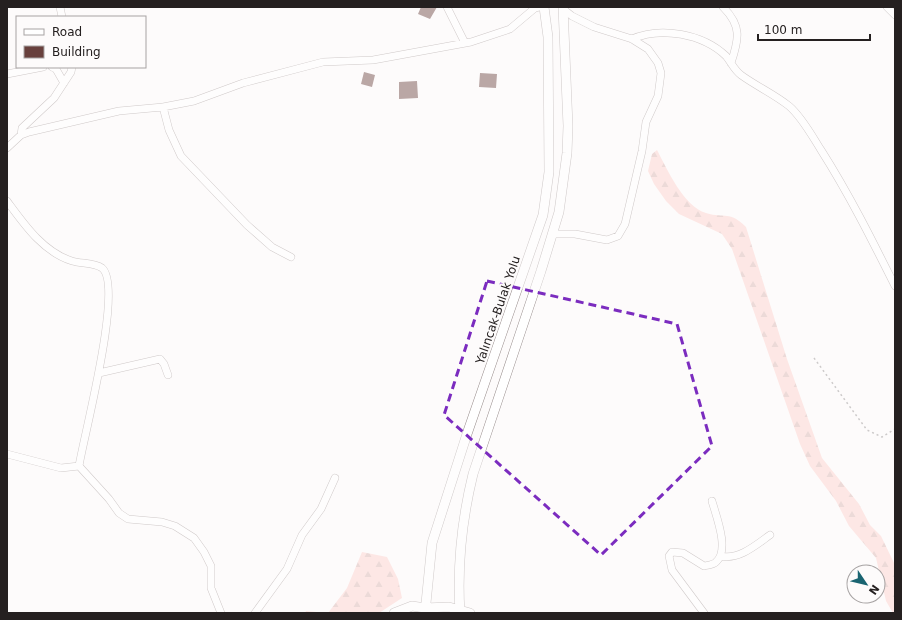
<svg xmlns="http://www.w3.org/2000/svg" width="902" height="620" font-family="'DejaVu Sans',sans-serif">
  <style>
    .forest { fill: url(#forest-firs) }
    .building { fill: #68403d }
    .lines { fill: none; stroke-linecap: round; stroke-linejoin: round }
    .minor-casing { stroke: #988d8c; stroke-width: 8 }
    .secondary-casing { stroke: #988d8c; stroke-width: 10 }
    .path { stroke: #928e8e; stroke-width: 1.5; stroke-dasharray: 2 3; stroke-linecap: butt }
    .minor { stroke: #fff; stroke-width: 7 }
    .secondary { stroke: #fff; stroke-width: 9 }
    .marked { fill: none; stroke: #7b2cbf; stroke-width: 3; stroke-dasharray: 8 5; stroke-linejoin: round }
    .labels { text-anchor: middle; stroke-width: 4; stroke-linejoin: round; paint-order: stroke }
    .street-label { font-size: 12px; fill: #252020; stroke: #fdfbfb }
  </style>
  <defs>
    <pattern id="forest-firs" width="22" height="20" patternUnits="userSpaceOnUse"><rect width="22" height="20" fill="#fccfca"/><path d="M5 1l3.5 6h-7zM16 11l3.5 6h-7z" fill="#d8b1ad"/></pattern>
  </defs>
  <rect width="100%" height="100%" fill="#fdfbfb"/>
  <path class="forest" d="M657,150C667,169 684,207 706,213C726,219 729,210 746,227L787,359L822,458L859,504L870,525L881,536L895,565V613H893L886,601L876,558L849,526L836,501L810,466L800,444L732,249L722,234L679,214L666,201L654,184L648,171L652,154Z
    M362,552L387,557L398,579L402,598L379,613H305L306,611L328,613L347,588Z"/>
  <path class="building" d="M421,7H437L430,19L418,14Z
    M364,72L375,75L372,87L361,84Z
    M480,73L497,74L496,88L479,87Z
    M417,81L418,98L399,99V82Z"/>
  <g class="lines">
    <g class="minor-casing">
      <path id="minor" d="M60,7L62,17
        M447,7L465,43
        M723,7C742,26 739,39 731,63
        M887,7L895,15
        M632,39C661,26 703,34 726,56C731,62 734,70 741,75C756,86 774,94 789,106C802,117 812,136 821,150C849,194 872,240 895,286
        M52,67L56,69L64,83
        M7,74L43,67
        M163,107L169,130L181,156L247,225L272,247L291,257
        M21,135L22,128L54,98L71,72L72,67
        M7,148L21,135L29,132L119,111L163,107L194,101L243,83L323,62L373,60L471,42L510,29L535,8L539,7
        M7,201C24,224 43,252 72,261C81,264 94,262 102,268C124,286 84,435 79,466L109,499L119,513L128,519L162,522L175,526L194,538L204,552L211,566V588L221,613
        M552,234H575L607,240L618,236L625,224L642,151L646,122L658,96L661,73L658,63L648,49L632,39L594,27L572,16L563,9
        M99,373L160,359L164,364L168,375
        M7,454L61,468L79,466
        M721,556C739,560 756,545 770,535
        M255,613L287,569L302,535L321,509L335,478
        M704,613L672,570L669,556L672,552L683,553L704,566C708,565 713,565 716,562C730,550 716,516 712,501"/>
    </g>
    <g class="secondary-casing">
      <path id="secondary" d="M394,613L412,606L425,608L449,607L470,613
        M425,613L432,543L467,434L543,215L549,172L548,37L544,7
        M460,613C457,566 462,519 473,474L541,271L559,212L567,153L568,126L563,7"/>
    </g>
    <path class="path" d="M814,358L867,430L882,437L895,429"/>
    <use href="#minor" class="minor"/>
    <use href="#secondary" class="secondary"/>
  </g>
  <path d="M0 0H902V620H0ZM487,281L677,324L712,446L601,555L444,415Z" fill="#fdfbfb" fill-opacity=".55" fill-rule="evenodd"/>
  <path class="marked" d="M487,281L677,324L712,446L601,555L444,415Z"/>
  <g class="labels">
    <g class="street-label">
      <text transform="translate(498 310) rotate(-71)" y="4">Yalıncak-Bulak Yolu</text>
    </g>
  </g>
  <rect width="902" height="620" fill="none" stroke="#252020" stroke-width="16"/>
  <rect x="16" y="16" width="130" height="52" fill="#fdfbfb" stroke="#a7a3a3"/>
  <rect x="24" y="29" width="20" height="6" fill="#ffffff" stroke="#a7a3a3"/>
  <text x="52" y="36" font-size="12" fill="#252020">Road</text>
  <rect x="24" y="46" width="20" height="12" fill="#68403d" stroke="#a7a3a3"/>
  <text x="52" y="56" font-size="12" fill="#252020">Building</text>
  <g transform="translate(866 584) rotate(125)"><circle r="19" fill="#fdfbfb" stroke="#a7a3a3"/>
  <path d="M0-3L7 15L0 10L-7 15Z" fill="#1a6471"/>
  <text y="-6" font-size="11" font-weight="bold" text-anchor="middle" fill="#252020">N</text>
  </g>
  <path d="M758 34v6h112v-6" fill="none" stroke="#252020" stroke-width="2"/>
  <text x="764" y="34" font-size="12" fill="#252020" stroke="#fdfbfb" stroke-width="3" paint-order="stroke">100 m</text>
</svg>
